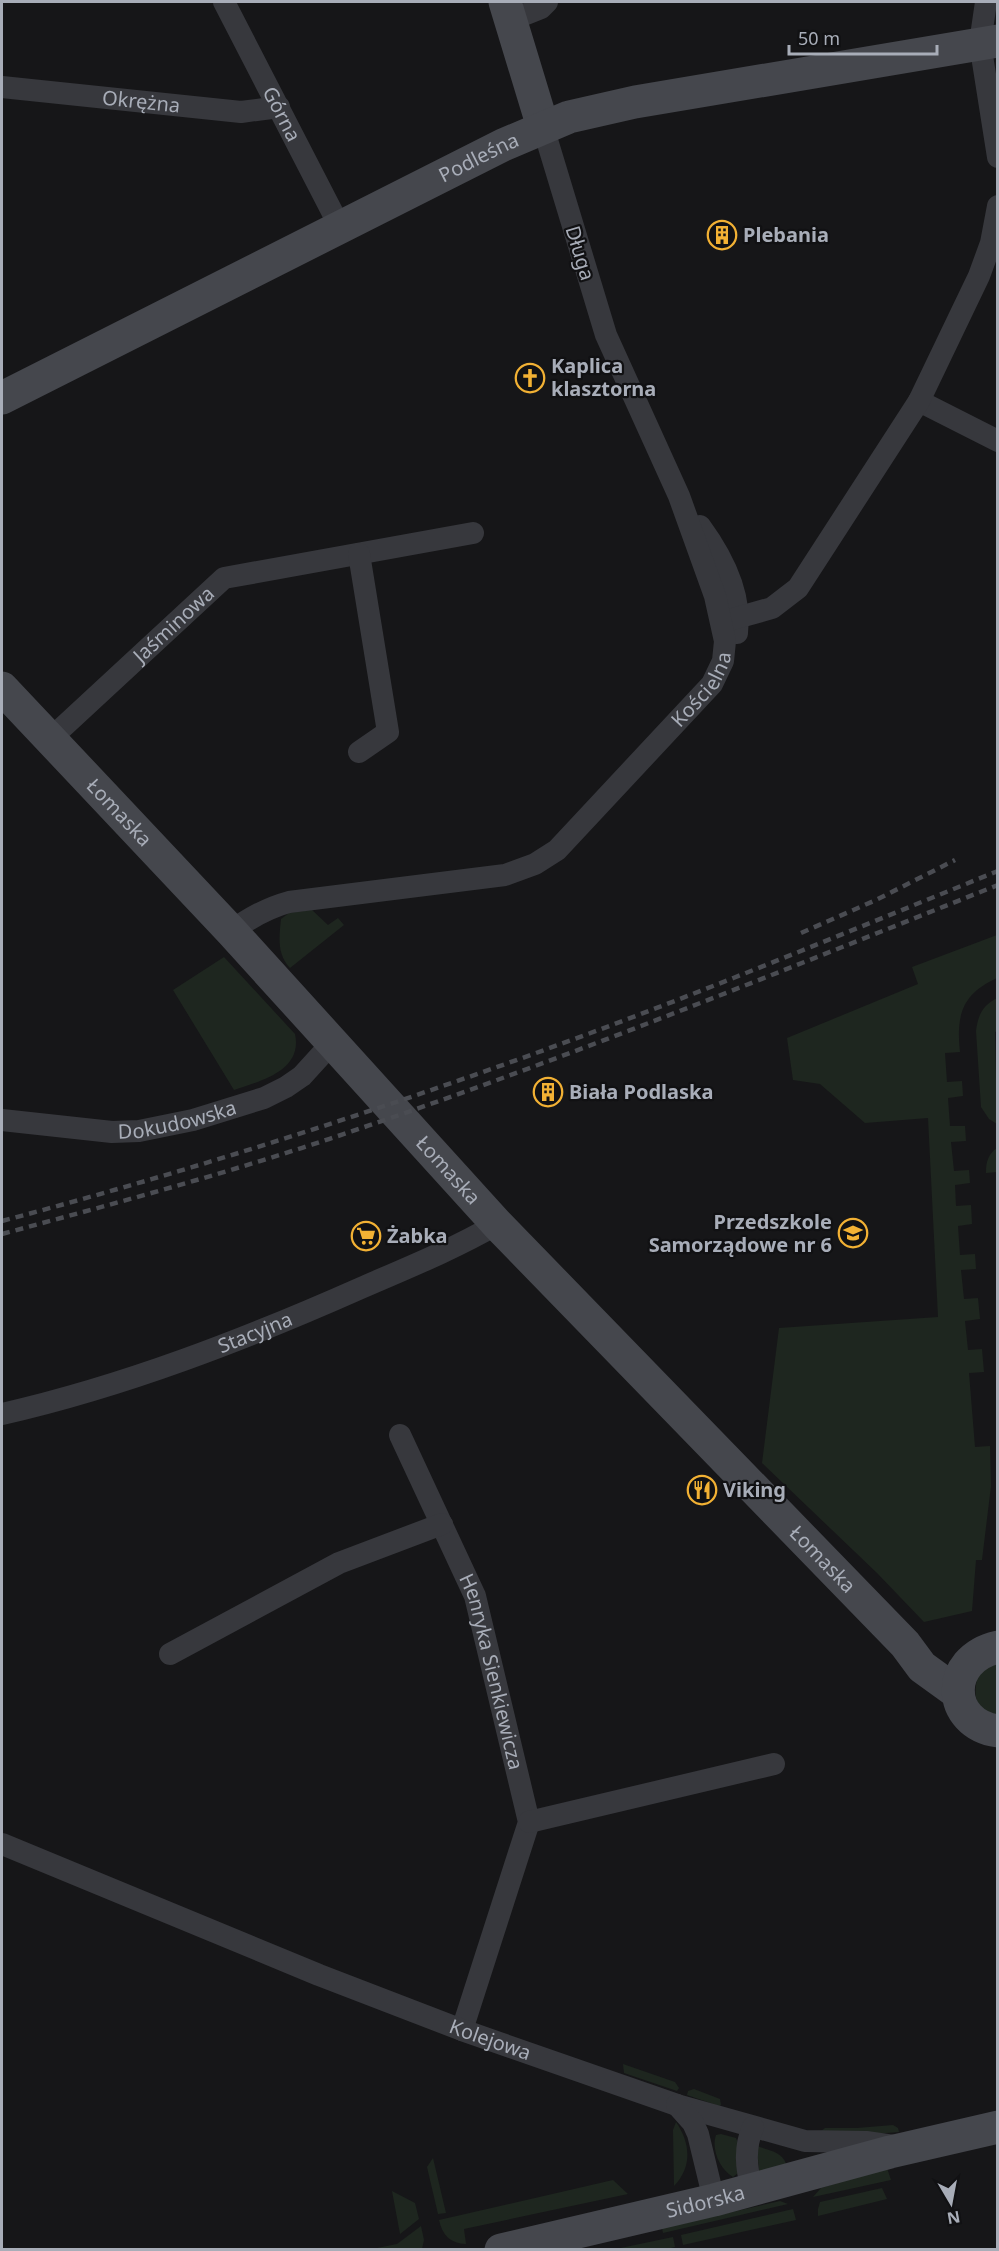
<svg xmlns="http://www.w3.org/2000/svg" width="999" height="2251" font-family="'Noto Sans',sans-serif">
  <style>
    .green { fill: #1e261f }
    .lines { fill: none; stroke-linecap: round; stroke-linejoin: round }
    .street { stroke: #37383d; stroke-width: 22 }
    .secondary { stroke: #45474d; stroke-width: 33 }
    .rail { stroke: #4a4c52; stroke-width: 4.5; stroke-dasharray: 8 6; stroke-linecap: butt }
    .labels { text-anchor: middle; stroke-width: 4.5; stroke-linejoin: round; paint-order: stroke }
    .street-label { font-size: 20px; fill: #a8adb8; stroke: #111113 }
    .poi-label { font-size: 20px; font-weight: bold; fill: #a8adb8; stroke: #111113; text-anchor: start }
  </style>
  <rect width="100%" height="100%" fill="#161618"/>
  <path class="green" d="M312,910L328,925L338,918L344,925L290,968C277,954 279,938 281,919L289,913Z
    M997,935V978C962,994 956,1015 960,1052L945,1053L947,1082L962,1081L963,1096L948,1098L950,1126H965L966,1141L951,1142L954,1171L969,1170L970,1183L955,1185L956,1206L971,1205L972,1224L958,1226L960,1255L975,1254L976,1269L961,1270L964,1299L978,1298L980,1319L965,1321L968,1350L982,1349L984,1372L969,1373L975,1447L990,1446L991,1486L982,1560H976L972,1611L924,1622L877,1573L762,1463L779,1328L938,1317L928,1118L865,1123L820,1084L793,1080L787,1038L918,984L912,967Z
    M224,957L295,1034C303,1071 260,1081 234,1090L173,990Z
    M997,998V1031L995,1032L997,1124L989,1119L981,1107L976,1031C978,1015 983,1005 997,998Z
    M997,1148V1172L986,1173C986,1162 988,1154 997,1148Z
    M997,1662V1715C972,1710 974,1694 978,1673Z
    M623,2064L675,2082L679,2088L677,2091L624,2073Z
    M694,2089L720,2099L721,2105L719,2106L687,2095L688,2091Z
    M676,2122C691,2144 692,2167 674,2186L673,2130Z
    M893,2125L898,2128L899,2132L862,2135L821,2131L825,2128H857Z
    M721,2134L736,2138L738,2143V2173L733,2177C720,2169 711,2150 716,2135Z
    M757,2146C768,2150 783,2152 786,2164L759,2172Z
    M433,2158L446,2213L438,2214L427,2167Z
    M887,2168L891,2180L813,2197L821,2188Z
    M613,2180L628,2194L464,2229L466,2244C451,2244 442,2235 439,2220Z
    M882,2188L887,2199L818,2216V2209L820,2202Z
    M392,2191L415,2203L419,2219L400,2234Z
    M780,2201L788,2204L663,2233L662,2228Z
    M793,2209L796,2220L683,2245L681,2235Z
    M421,2226L424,2240L422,2249H372L397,2244Z
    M673,2237L675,2247L663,2250L616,2249Z"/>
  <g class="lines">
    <g class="street">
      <path id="s1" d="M224,2L340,227"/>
      <path d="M986,2L980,43L998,157"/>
      <path d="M511,20L541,8L547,2"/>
      <path id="s2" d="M2,87L241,112L279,107"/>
      <path d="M919,401L998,441"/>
      <path d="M700,526C722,556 742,595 737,633"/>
      <path d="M722,622L772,608L798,588L919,401L979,276L991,243L998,206"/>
      <path id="s3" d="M49,740L224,578L473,533"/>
      <path d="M359,752L388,732L359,554"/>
      <path id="s4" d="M231,931C250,918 267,908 289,902L505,875L535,864L557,850L712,684L723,661L725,641L715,596L679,496L606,335L543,127"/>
      <path id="s5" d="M2,1120L112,1132L139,1131L193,1120L264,1098L286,1087L302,1076L332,1043"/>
      <path id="s6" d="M2,1414C125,1386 246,1339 361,1288C407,1268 454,1249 497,1224"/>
      <path id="s7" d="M400,1435L475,1596L529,1822L462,2030"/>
      <path d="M170,1654L339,1563L442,1524"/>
      <path d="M529,1822L774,1764"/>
      <path id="s8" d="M2,1844L319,1975L462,2030L677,2105L805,2141L866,2142L894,2146"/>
      <path d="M677,2105L693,2123L698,2134L714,2200"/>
      <path d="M752,2190C746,2168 744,2148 753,2127"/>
    </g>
    <g class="secondary">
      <path d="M505,2L543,127"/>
      <path id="s9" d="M2,398L503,145L569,117L635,102L998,41"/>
      <path id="s10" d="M2,688L231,931L497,1224L905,1644L922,1667L958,1693"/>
      <path d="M998,1647C944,1659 946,1724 998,1731"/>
      <path id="s11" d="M501,2250L714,2200L890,2152L998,2127"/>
    </g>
    <path class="rail" d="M801,933L876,900L955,860
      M2,1221C190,1171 375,1112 558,1045C706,991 852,930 998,871
      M2,1234C109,1205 217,1176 323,1141C551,1065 774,974 998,885"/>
  </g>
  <defs>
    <g id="building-ring" transform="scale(1.5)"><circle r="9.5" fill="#111113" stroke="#f2b134" stroke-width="1.5"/><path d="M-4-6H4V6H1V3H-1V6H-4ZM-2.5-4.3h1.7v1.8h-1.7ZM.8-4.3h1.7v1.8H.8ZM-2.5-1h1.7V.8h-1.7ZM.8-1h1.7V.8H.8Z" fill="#f2b134"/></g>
    <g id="church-ring" transform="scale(1.5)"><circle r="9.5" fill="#111113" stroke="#f2b134" stroke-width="1.5"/><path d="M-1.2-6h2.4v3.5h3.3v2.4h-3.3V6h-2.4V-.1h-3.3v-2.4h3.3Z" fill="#f2b134"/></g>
    <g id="school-ring" transform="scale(1.5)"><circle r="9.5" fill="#111113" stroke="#f2b134" stroke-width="1.5"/><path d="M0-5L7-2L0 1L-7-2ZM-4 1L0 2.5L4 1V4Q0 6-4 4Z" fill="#f2b134"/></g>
    <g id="supermarket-ring" transform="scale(1.5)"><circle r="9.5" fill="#111113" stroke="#f2b134" stroke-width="1.5"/><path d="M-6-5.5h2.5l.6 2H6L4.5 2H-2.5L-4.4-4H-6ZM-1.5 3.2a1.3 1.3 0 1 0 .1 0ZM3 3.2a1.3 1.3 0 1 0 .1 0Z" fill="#f2b134"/></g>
    <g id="restaurant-ring" transform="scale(1.5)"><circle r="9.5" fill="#111113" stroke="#f2b134" stroke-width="1.5"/><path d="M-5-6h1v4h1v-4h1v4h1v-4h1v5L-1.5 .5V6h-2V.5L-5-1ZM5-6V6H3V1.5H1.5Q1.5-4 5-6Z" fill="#f2b134"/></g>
  </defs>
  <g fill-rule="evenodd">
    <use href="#building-ring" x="722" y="235"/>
    <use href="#church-ring" x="530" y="378"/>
    <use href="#building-ring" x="548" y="1092"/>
    <use href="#school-ring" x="853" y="1233"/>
    <use href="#supermarket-ring" x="366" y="1236"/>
    <use href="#restaurant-ring" x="702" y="1490"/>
  </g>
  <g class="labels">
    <g class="street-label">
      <text dy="7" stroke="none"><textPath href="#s2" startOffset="140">Okrężna</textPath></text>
      <text dy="7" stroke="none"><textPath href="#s1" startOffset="126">Górna</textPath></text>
      <text dy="7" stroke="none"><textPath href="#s9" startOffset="534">Podleśna</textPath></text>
      <text transform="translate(580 253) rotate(73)" y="7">Długa</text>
      <text dy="7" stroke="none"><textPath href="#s3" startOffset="170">Jaśminowa</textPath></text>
      <text dy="7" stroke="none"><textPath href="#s4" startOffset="558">Kościelna</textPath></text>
      <text dy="7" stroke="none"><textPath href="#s10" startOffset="171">Łomaska</textPath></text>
      <text dy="7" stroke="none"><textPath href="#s5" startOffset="177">Dokudowska</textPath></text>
      <text dy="7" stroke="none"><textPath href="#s10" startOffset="657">Łomaska</textPath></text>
      <text dy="7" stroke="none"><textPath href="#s6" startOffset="266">Stacyjna</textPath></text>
      <text dy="7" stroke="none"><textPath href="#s10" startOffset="1197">Łomaska</textPath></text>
      <text dy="7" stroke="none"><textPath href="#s7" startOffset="255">Henryka Sienkiewicza</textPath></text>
      <text dy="7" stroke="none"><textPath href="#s8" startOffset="526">Kolejowa</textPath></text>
      <text dy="7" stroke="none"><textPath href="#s11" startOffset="210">Sidorska</textPath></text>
    </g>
    <g class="poi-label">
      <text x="743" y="242">Plebania</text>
      <text x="551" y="373">Kaplica<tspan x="551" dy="23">klasztorna</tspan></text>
      <text x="569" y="1099">Biała Podlaska</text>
      <text x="832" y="1229" text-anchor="end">Przedszkole<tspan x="832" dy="23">Samorządowe nr 6</tspan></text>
      <text x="387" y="1243">Żabka</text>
      <text x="723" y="1497">Viking</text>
    </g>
  </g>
  <rect width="999" height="2251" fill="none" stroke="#a8adb8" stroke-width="6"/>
  <g transform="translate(951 2203) rotate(170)" stroke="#111113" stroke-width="4.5" paint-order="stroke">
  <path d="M0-4.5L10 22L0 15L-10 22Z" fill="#a8adb8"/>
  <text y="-9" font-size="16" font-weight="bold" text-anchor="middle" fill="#a8adb8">N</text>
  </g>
  <path d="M789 45v9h148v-9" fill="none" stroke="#a8adb8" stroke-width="3"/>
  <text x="798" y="45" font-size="18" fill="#a8adb8" stroke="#111113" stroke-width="4.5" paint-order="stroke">50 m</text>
</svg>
